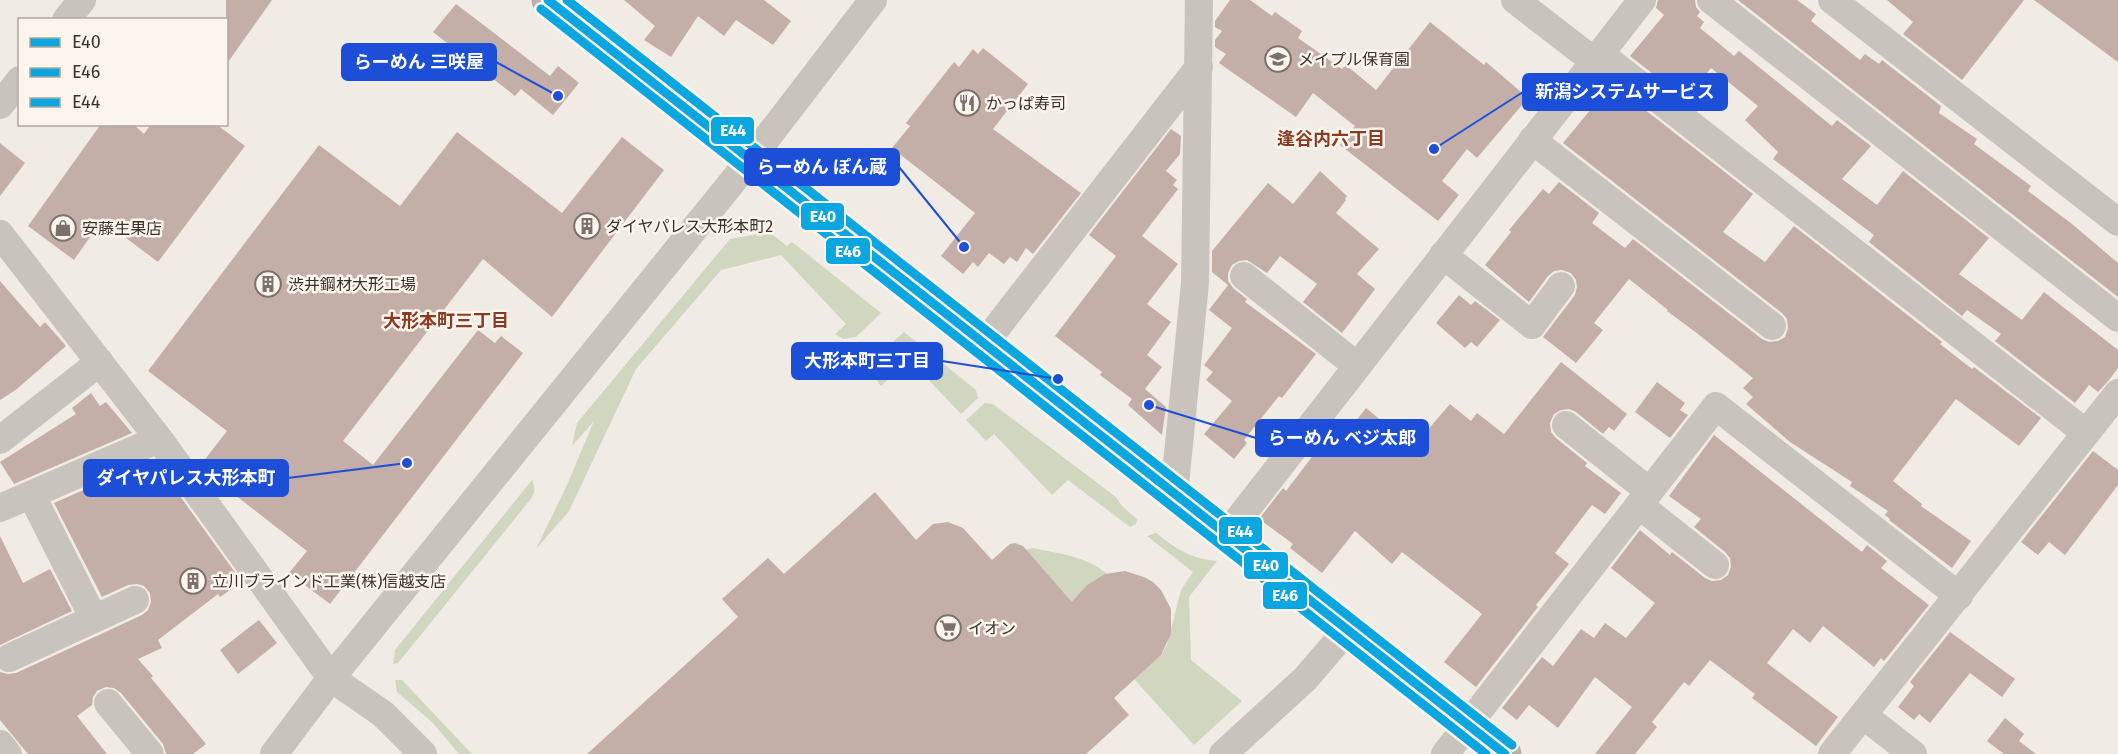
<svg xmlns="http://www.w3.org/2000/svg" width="2118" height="754" font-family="'Fira Sans','Noto Sans JP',sans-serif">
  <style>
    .green { fill: #d1d6bf }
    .building { fill: #c3afa7 }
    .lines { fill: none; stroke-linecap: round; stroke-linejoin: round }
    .minor { stroke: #c9c3be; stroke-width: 28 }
    .major { stroke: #b8b1ad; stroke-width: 33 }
    .bus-1-casing { stroke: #fbf5ee; stroke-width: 14 }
    .bus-2-casing { stroke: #fbf5ee; stroke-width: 14 }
    .bus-3-casing { stroke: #fbf5ee; stroke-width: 14 }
    .bus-1 { stroke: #09a6df; stroke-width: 9 }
    .bus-2 { stroke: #09a6df; stroke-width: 9 }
    .bus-3 { stroke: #09a6df; stroke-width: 9 }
    .labels { text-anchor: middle; stroke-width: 5; stroke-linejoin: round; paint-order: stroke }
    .poi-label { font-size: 16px; fill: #3b302b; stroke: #fbf5ee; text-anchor: start }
    .neighbourhood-label { font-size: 18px; font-weight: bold; fill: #8c3b22; stroke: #fbf5ee }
    .leader { fill: none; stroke: #1d4ed8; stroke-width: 2 }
    .callout-dot { fill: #1d4ed8; stroke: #fbf5ee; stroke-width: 2 }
    .callout { fill: #1d4ed8; stroke: #1d4ed8; stroke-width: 2 }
    .callout-label { font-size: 18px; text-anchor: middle; font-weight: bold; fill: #fff }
    .line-badge { stroke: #fbf5ee; stroke-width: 2 }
    .badge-label { font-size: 16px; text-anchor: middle; font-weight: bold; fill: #fff }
  </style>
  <rect width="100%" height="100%" fill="#f0ebe5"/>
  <path class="green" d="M769,232L787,246L792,242L881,313L856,337L843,339L835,334L846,324L781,255L721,270L636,369L569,511L536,549L567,485L594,421L572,446L577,423L730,239Z
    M904,332L976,390L978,398L961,414L901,351L885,365L893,375L881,386C861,361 887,349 904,332Z
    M985,403L993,404L1116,497L1122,506L1137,519L1136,524L1130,527L1068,480L1052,495L994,434L986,441L966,420Z
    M532,480C536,488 535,493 530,500L398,663L393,664L395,650Z
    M1156,533C1178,550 1189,558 1217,561L1189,597L1191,660L1242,701L1194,745L1134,679L1161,655L1167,645L1181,590L1193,572L1147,536Z
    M1033,548C1059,554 1087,556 1107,574L1087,585L1074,604L1026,550Z
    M395,680H402L472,754H459L433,723L397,692Z"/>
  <path class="building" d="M226,0H272L226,65Z
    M624,0H764L791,21L773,45L736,20L724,36L698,16L671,57L644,40L655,26Z
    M1230,0H1250L1272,16L1275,12L1302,31L1298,38L1342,69L1346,65L1376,90L1430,22L1484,65L1486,62L1528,98L1477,158L1467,149L1442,181L1459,195L1438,221L1340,145L1355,126L1313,93L1296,117L1219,63L1226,54L1215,47V40L1222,31L1215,27V21Z
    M1658,0H1695L1696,7L1700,12L1697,16L1704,22L1700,28L1734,56L1739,51L1832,126L1837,120L1871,146L1842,179L1877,205L1903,171L1989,238L1959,274L2022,320L2044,292L2118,350V368L2109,380L2098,392L2089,385L2075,403L1995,341L2001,334L1967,310L1962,316L1869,242L1874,235L1773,159L1778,152L1745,120L1758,106L1711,68L1685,99L1630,56L1664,15L1656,8Z
    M1738,0H1797L1816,14L1811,21L1860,60L1865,54L1879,64L1882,60L1941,106L1939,113L1977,139L1974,144L2031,186L2028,191L2072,224L2118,263V297Z
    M1887,0H2024L1962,80L1903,34L1913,22Z
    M2034,0H2118V62Z
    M456,4L550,76L558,66L579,83L553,115L521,89L515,96L433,32Z
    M983,48L1028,84L993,129L1081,193L1033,254L1026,248L1017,262L1010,257L1004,264L989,253L978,267L973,262L963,274L941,256L975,213L892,148L910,126L906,123L954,62L959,67L973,49L978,54Z
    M1621,91L1753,194L1723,232L1765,262L1794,226L1942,342L1940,344L1972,369L1974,367L2041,418L2019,446L1956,399L1893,481L1922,504L1921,506L1971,541L1952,568L1889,520L1890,519L1885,515L1888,511L1850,486L1852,482L1790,442L1746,404L1753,397L1743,388L1753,378L1698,334L1667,311L1668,310L1629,279L1594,323L1603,330L1576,363L1543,337L1575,295L1577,287L1576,280L1571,273L1562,270L1554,271L1548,276L1529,302L1485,265L1511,232L1509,230L1543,189L1549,194L1559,182L1599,213L1592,223L1625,248L1633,239L1762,339L1769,342L1778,341L1785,337L1788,328L1787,319L1782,313L1563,143L1601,97L1611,104Z
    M101,124H133L144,134L151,124H216L245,146L158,262L102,220L74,260L28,226Z
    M1171,129L1181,136L1180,154L1166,171L1177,180L1173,185L1178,189L1142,236L1178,264L1147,304L1171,322L1147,355L1162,367L1145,389L1166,407L1162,435L1128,405L1132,399L1100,375L1102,372L1055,336L1116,256L1089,235Z
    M457,132L562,213L622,137L664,170L552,317L483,259L343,441L373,465L478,330L495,343L501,336L523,353L330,604L289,573L307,551L199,467L227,431L148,371L319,145L400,206Z
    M0,143L25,163L0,196Z
    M1320,171L1347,196L1345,199L1346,200L1336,213L1379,249L1357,274L1375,289L1342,333L1303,302L1317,284L1280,256L1267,273L1247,260L1239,261L1232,265L1228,273V281L1234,289L1247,299L1245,302L1316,354L1282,398L1279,396L1244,440L1247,443L1234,459L1204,434L1232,401L1206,380L1213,372L1204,365L1232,328L1209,310L1228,285L1212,272V251L1268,183L1293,204Z
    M0,281L40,327L45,322L66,346L17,389L0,400Z
    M1459,295L1471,305L1475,301L1500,320L1477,347L1471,342L1465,348L1436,323Z
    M1561,362L1627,414L1614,431L1609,427L1603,434L1576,412L1569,409L1561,410L1554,414L1550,423L1551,432L1556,438L1587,463L1585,466L1621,493L1605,514L1592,505L1555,553L1569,564L1536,605L1538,607L1476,687L1444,662L1482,614L1402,552L1392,564L1355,531L1322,573L1290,548L1293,544L1259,519L1283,488L1286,491L1334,428L1345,435L1366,408L1413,447L1450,404L1471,421L1477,413L1504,434Z
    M1657,382L1685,403L1680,410L1688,415L1670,438L1635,412Z
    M91,393L100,406L106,402L132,433L14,484L0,462L76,414L72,408Z
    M1714,435L1862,552L1867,545L1887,561L1881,568L1929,605L1884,661L1881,658L1874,667L1823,626L1810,643L1793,629L1767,663L1838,717L1816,746L1752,698L1755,694L1710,660L1689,686L1684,682L1652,722L1657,727L1635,754H1595L1632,707L1595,677L1558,728L1529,705L1517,720L1502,708L1542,657L1553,666L1581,629L1594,638L1605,623L1626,638L1655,603L1611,568L1640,530L1670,555L1672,552L1705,578L1712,581L1721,580L1728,575L1731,567L1730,558L1725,552L1694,527L1701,519L1669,496Z
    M2093,451L2118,470V485L2065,555L2049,542L2038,555L2021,542Z
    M154,460L242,582L220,597L218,594L158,640L162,648L138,659L153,676L151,678L206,744L193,754H166L163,744L121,693L114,688L106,687L97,691L93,697L92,705L77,716L107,754H28L0,720V672L8,674L16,673L101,634L142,615L148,610L151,602L150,593L144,586L137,584L128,585L102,597L54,503L147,462L148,464Z
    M875,492L916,540L933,524L948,522L963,528L992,560L1010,544L1015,543L1023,546L1072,602L1087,585L1105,574L1125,571L1144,577L1153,582L1161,590L1171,609V634L1161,655L1114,698L1129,715L1086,754H587L738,617L722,599L768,558L784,574Z
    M0,536L23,583L50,569L72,611L0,645Z
    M259,620L277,643L238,674L220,650Z
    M1950,632L2015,679L2002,697L1970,673L1930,723L1919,714L1914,720L1898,707L1914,686L1910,682Z
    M2005,718L2024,734L2019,741L2036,754H2004L1987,741Z"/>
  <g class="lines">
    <path class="minor" d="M1515,0L1594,61
      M1711,0L2118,318
      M1832,0L2118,222
      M66,20L82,0
      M1599,53L2086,433
      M0,105L20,80
      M1532,140L1772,326
      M0,234L159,439
      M1443,255L1532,325L1561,286
      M1244,276L1357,366
      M984,344L1199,67
      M1566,425L1649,491
      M0,440L100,362
      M1174,494L1195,283L1199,0
      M32,496L94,619
      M1639,505L1715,565
      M0,508L159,439L331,678L383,714L423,754
      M1227,534L1642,0
      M9,658L135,600
      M108,703L150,754
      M1863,715L1913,754
      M0,744L8,754
      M274,754L331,678L750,160L873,0
      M1223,754L1305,679L1347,630
      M1445,754L1716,406L1959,596
      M1832,754L2118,393"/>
    <path class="major" d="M548,0L1505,754"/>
    <g class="bus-1-casing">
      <path id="bus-1" d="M548,0L1505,754"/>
    </g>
    <g class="bus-2-casing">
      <path id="bus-2" d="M541,9L1486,754"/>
    </g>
    <g class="bus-3-casing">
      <path id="bus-3" d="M567,0L1512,745"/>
    </g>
    <use href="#bus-1" class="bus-1"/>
    <use href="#bus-2" class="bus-2"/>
    <use href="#bus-3" class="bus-3"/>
  </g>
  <defs>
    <g id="school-ring" transform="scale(1.35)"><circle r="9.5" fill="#fbf5ee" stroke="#7a716c" stroke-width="1.5"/><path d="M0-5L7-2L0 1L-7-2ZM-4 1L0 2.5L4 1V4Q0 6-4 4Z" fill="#7a716c"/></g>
    <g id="restaurant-ring" transform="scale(1.35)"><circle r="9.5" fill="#fbf5ee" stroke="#7a716c" stroke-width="1.5"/><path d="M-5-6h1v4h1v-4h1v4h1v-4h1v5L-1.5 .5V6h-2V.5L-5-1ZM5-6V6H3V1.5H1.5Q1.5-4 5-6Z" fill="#7a716c"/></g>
    <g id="building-ring" transform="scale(1.35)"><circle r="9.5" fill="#fbf5ee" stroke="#7a716c" stroke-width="1.5"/><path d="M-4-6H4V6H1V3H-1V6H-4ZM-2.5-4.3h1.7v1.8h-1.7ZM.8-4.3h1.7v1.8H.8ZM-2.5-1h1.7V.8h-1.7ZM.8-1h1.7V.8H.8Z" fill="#7a716c"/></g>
    <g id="shop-ring" transform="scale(1.35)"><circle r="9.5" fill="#fbf5ee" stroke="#7a716c" stroke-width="1.5"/><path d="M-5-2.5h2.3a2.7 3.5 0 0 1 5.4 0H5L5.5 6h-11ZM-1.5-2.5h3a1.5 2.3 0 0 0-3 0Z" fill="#7a716c"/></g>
    <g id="supermarket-ring" transform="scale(1.35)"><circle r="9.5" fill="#fbf5ee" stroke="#7a716c" stroke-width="1.5"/><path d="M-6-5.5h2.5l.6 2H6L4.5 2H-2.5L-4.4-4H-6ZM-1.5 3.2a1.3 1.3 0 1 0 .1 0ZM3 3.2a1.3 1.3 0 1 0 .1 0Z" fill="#7a716c"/></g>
  </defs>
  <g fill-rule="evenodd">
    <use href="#school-ring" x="1278" y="59"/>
    <use href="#restaurant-ring" x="967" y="103"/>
    <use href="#building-ring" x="587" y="226"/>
    <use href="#shop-ring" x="63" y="228"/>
    <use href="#building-ring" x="268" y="284"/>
    <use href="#building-ring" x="193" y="581"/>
    <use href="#supermarket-ring" x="948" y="628"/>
  </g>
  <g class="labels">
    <g class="poi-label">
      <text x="1298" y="65">メイプル保育園</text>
      <text x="986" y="109">かっぱ寿司</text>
      <text x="606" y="232">ダイヤパレス大形本町2</text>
      <text x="82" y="234">安藤生果店</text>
      <text x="288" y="290">渋井鋼材大形工場</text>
      <text x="212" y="587">立川ブラインド工業(株)信越支店</text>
      <text x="968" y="634">イオン</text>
    </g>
    <g class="neighbourhood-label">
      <text x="1331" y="145">逢谷内六丁目</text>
      <text x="446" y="327">大形本町三丁目</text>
    </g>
  </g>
  <path class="leader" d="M558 96L496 62M1434 149L1523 92M964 247L899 167M1058 379L942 361M1149 405L1256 438M407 463L288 478"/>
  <g class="callout-dot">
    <circle cx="558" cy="96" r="6"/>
    <circle cx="1434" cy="149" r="6"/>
    <circle cx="964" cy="247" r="6"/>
    <circle cx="1058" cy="379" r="6"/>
    <circle cx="1149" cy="405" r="6"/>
    <circle cx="407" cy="463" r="6"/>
  </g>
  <g class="callout">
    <rect x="342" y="44" width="154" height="36" rx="6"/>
    <rect x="1523" y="74" width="204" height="36" rx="6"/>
    <rect x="745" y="149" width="154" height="36" rx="6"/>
    <rect x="792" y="343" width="150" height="36" rx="6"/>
    <rect x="1256" y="420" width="172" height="36" rx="6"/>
    <rect x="84" y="460" width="204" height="36" rx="6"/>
  </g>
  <g class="callout-label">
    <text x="419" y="68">らーめん 三咲屋</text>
    <text x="1625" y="98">新潟システムサービス</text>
    <text x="822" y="173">らーめん ぽん蔵</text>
    <text x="867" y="367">大形本町三丁目</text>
    <text x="1342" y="444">らーめん ベジ太郎</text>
    <text x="186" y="484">ダイヤパレス大形本町</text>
  </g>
  <g class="line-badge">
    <rect x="710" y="116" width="45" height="29" rx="6" fill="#09a6df"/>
    <rect x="800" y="202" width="45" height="29" rx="6" fill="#09a6df"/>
    <rect x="825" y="237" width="46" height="28" rx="6" fill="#09a6df"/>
    <rect x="1218" y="516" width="45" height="29" rx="6" fill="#09a6df"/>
    <rect x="1243" y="551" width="46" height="29" rx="6" fill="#09a6df"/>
    <rect x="1262" y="581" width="46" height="29" rx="6" fill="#09a6df"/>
  </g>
  <g class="badge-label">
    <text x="733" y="136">E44</text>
    <text x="823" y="222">E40</text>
    <text x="848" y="257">E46</text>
    <text x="1240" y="537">E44</text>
    <text x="1266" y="571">E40</text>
    <text x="1285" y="601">E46</text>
  </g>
  <rect x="18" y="18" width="210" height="108" fill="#fbf5ee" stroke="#aea6a0" stroke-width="1.5"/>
  <rect x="30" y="38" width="30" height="9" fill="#09a6df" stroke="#aea6a0" stroke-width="1.5"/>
  <text x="72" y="48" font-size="18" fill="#3b302b">E40</text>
  <rect x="30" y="68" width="30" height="9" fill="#09a6df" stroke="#aea6a0" stroke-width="1.5"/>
  <text x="72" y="78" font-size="18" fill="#3b302b">E46</text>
  <rect x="30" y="98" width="30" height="9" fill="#09a6df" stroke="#aea6a0" stroke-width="1.5"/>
  <text x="72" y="108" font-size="18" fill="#3b302b">E44</text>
</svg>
